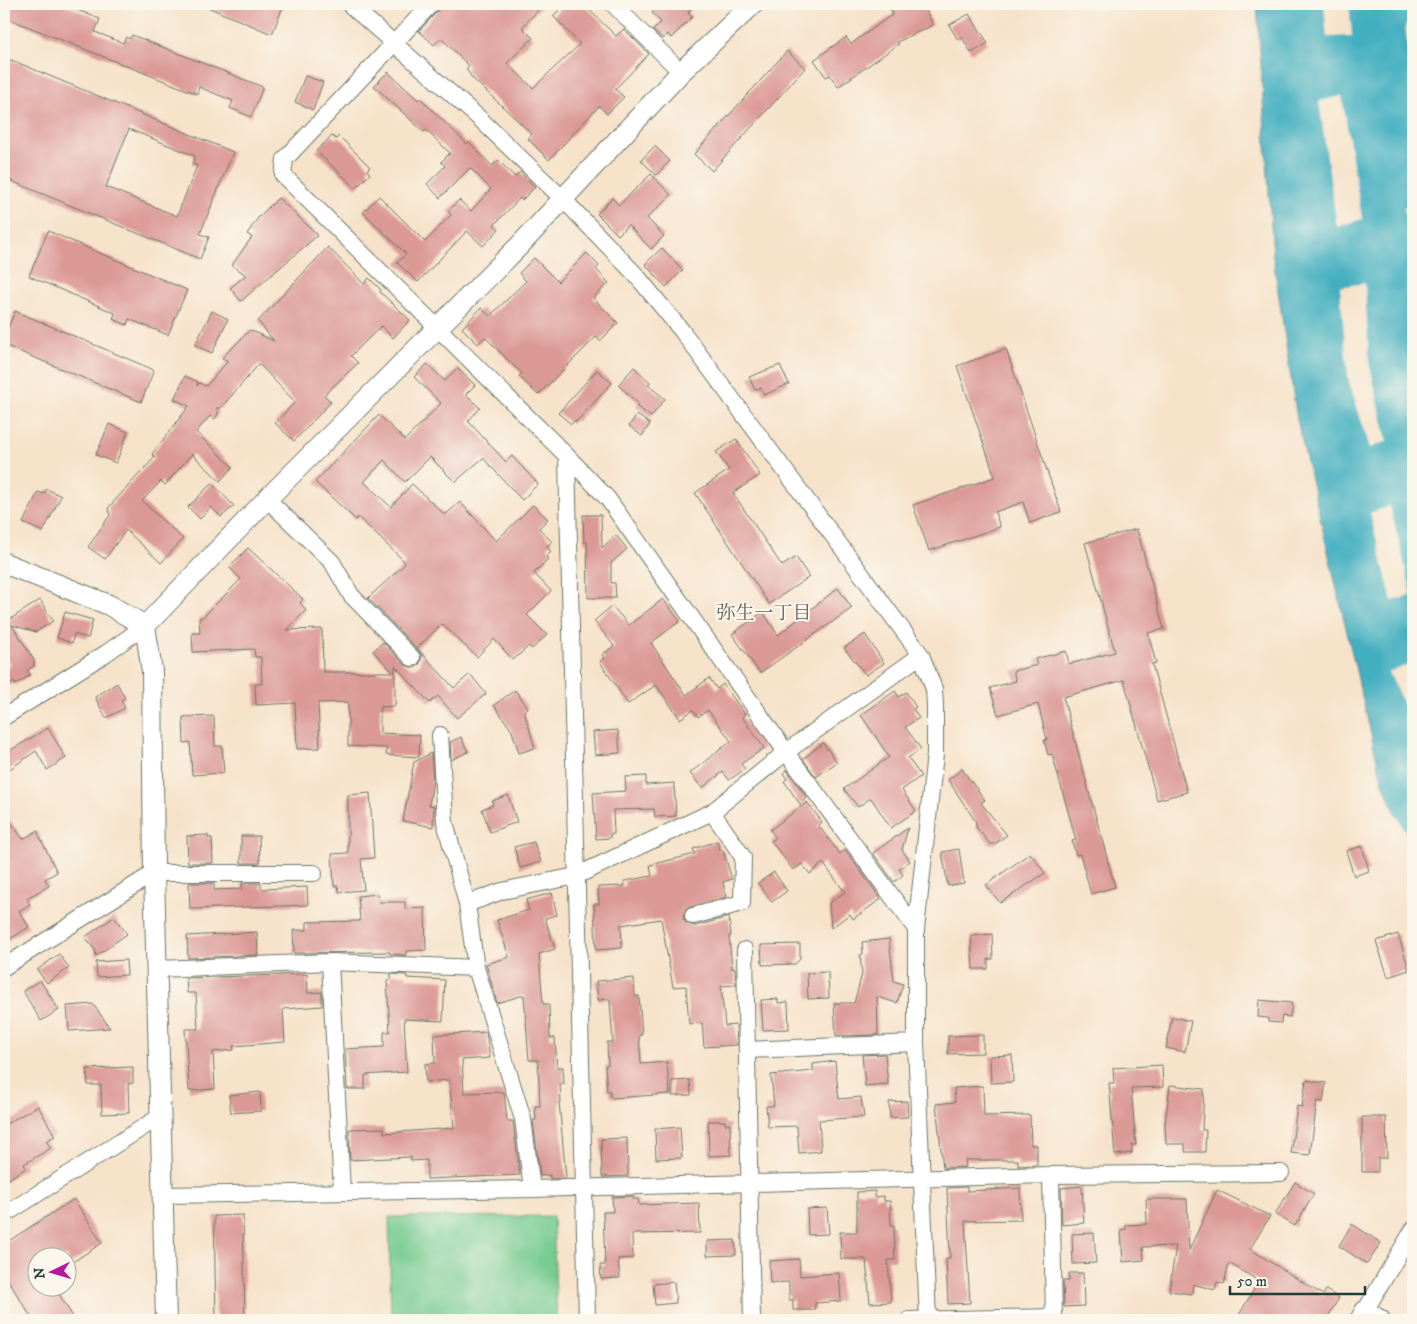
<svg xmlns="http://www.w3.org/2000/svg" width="1417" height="1324" font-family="'IM FELL DW Pica','Noto Serif JP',serif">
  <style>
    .green { fill: #75cb90; stroke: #4a8462 }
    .water { fill: #42afc0; stroke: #30767a }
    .pier { fill: #f6e2c9 }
    .building { fill: #db9995; fill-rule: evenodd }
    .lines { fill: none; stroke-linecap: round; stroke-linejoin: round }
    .minor-casing { stroke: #6a7768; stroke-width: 18 }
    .tertiary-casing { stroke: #6a7768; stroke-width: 22 }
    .minor { stroke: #fff; stroke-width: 16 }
    .tertiary { stroke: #fff; stroke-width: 20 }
    .labels { text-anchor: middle; stroke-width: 4; stroke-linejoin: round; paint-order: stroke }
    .neighbourhood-label { font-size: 19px; fill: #615d56; stroke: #fbf7ec }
  </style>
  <rect width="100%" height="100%" fill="#fbf7ec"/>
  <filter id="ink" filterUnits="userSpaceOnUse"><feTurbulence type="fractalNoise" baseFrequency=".02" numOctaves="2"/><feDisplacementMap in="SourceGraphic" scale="10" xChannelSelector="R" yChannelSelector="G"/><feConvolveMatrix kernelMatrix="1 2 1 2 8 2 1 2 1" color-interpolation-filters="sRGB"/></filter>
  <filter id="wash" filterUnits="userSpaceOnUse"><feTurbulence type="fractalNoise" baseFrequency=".0096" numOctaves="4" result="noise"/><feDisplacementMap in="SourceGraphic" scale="20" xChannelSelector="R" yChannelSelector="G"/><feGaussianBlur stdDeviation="1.12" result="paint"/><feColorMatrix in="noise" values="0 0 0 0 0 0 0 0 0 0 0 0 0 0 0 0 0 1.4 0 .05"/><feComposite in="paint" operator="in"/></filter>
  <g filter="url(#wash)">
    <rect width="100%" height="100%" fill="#f6e2c9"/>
    <path class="green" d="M553,1216L557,1320H391L389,1217Z"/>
    <path class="water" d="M1257,4H1413V842L1394,810L1382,781L1297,420L1273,257Z"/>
    <path class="pier" d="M1324,4H1349L1352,36L1327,37Z
      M1413,23V84L1405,25Z
      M1342,96L1362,219L1337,227L1319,101Z
      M1413,205V254L1404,208Z
      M1365,283L1369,362L1387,441L1370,448L1348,378L1340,287Z
      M1390,506L1412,595L1392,601L1370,513Z
      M1413,663V726L1389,672Z"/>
    <g id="blocks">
      <path class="building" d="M4,4H62L100,19L95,32L123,43L126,37L130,39L132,35L263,87L251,117L230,108L233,101L199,87L197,94L4,17Z
        M200,4H284L272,34Z
        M444,4H544L522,27L533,38L507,63L533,88L580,44L553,16L566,4H583L616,36L624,29L649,54L615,89L624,97L607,114L599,106L549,160L528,139L532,134L472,78L466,69L469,66L441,38L434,45L419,31Z
        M662,4H686L691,9L688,13L692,17L671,38L668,34L663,39L653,30L661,22L652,13Z
        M889,4H923L933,25L897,42L899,44L838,87L830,75L826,77L814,60L846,37L851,44L893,14Z
        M969,14L988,43L971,53L962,37L958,40L949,25Z
        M787,51L805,68L712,171L694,154Z
        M4,57L233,152L200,234L209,237L200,259L4,178ZM129,129L195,156L192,164L197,166L177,216L106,187Z
        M388,72L418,100L420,98L467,144L469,142L492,166L498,160L515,177L520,172L535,187L522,200L520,198L494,225L499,229L483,246L467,231L418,282L397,263L406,254L363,212L379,196L425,242L451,215L448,211L459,200L471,211L491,189L470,168L440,198L427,184L445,166L441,162L450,153L426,130L424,132L374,86Z
        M305,76L323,82L313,110L295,102Z
        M332,136L336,139L339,136L370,167L367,170L370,174L356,188L316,151Z
        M655,146L670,161L656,175L641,160Z
        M651,174L671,195L647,218L664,236L651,249L628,225L618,235L597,214L612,198L619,205Z
        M278,198L318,235L241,301L230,288L246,275L232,265L252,237L247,234L258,218Z
        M48,231L187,290L168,335L129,319L127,325L113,319L115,313L29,276Z
        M328,247L364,284L369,278L381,290L380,292L410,320L393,338L381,326L351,356L358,363L324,395L331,402L294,441L275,423L295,402L259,364L220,409L218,407L216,409L219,412L215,419L210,416L196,432L233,467L220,481L192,454L165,485L161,481L142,501L183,539L161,563L126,530L105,559L88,547L110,515L108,508L155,457L152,454L189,406L174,399L185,376L198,382L197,386L199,383L206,386L228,361L222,358L250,330L274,341L258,321Z
        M662,248L683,270L666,287L645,264Z
        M587,253L599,266L596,269L609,283L593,298L618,323L600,341L596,337L538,395L519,376L522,374L485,337L478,344L462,328L481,308L490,316L526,281L519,273L534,258L558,282Z
        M15,311L154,370L141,402L4,345V338Z
        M212,311L228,319L212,353L195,345Z
        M1006,349L1061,512L1030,523L1023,502L995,512L1000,527L929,551L913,505L995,477L957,366Z
        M427,364L445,381L457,368L475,385L466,394L480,408L468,421L506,462L512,456L538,484L522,500L483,458L455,482L430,457L405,482L384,460L364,482L391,507L412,484L445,515L460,502L496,541L533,505L548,519L539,528L552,542L547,546L551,552L546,557L548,559L534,573L551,591L527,615L547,635L532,649L529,646L513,660L494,639L477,657L442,624L417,648L454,688L470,674L486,694L457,718L438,696L430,703L395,666V706L380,707V733L420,735L419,757L386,755L387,748L348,746V702L318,703L320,748L297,749L295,703L256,705L255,684H262L261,657H255L254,649L193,652L192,633H200L199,618L203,617L241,579L229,567L248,548L303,599L300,603L306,610L287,630L322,629L323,672H393L373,651L383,642L405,665L414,668L419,665L422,656L419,651L368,598L405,564L404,561L358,517L356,520L315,482L379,415L405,440L441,403L414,377Z
        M780,365L789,384L764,395L761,388L755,390L749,377Z
        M634,367L650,382L648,385L665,399L651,417L636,406L638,403L618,385Z
        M597,370L612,383L576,422L575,420L571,424L558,413Z
        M637,415L650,424L642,436L629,426Z
        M109,424L128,432L116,463L96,455Z
        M736,439L760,475L733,493L782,566L796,557L809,577L769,604L695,493L729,470L716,452Z
        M212,483L234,506L221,517L211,507L200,519L188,507Z
        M47,489L61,496L43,532L23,523L38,492L44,494Z
        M583,515H601L602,548L616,535L627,549L611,563V583H615L616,598H588L587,542H584Z
        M1137,529L1164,629L1148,633L1156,663L1152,664L1187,792L1157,800L1124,680L1063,697L1115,887L1091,894L1080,854L1076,855L1072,841L1076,840L1052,754L1048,755L1044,740H1047L1038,704L998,715L990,688L1016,681L1013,671L1037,665L1035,659L1066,651L1069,664L1115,652L1085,543Z
        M838,588L852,608L760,673L732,634L763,612L778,635Z
        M663,599L680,621L651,643L686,695L709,678L717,689L723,684L745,714L742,717L764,748L741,764L745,769L729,780L723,772L702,788L690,773L731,741L708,710L698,717L693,710L680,719L656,685L628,704L600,662L605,658L602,655L614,646L594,621L612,606L629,625Z
        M40,600L53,621L36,632L12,625L34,660V666L27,670L30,675L15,685L14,682L4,688V670L11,665L4,653V612L9,620Z
        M65,612L93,620L88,638L74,634L72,643L57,638Z
        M865,634L884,663L866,675L844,648Z
        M117,683L125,698L121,700L125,708L106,718L95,697Z
        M515,690L528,708L524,711L535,748L519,753L512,731L494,705Z
        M895,691L899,697L906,692L916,707L913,709L919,718L905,727L921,749L908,758L921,776L902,790L916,811L891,828L871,798L858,807L844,789L889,757L861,715Z
        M214,716L215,746H222L224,773L192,775L190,742L184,743L183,717Z
        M48,728L66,758L47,770L36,751L4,773V754Z
        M618,730L620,753L595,755L593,732Z
        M461,737L468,752L451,760L450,742Z
        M823,743L837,762L816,777L803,759Z
        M431,753L433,781L429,805L434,806L433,827L403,821L414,762Z
        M962,769L985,800L981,803L1007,835L995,844H990L976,827V822L948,780Z
        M787,770L807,798L800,804L784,781L787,779L783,773Z
        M646,776V785L674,783L676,816L655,817L654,809L613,810L614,834H610V838L596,839L593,793L626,791L625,777Z
        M370,793L374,858L361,859L364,890L339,892L338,886H334L332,854L348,853V795Z
        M508,795L517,822L490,832L482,809L493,805L492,801Z
        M807,802L822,822L818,825L840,854L845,850L881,899L853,919L850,914L831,928L829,903L845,892L823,863L810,874L802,864L793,870L771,841L776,838L770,830Z
        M4,812L23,839L37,831L57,872L45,879L49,886L27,898L30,904L19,911L29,927L4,943Z
        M908,828L902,850L910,861L899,869L903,875L894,882L873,853Z
        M208,835V838H212L213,863H188L187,836Z
        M241,836H259L260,863H241Z
        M717,841L720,850H723L732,879L723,882L726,897L690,907L686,909L683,918L686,923L695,926L729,917L731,936H729L732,969L735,968L736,985L721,986L725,1026L736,1025L737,1045L704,1047L702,1023L689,1024L686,986L673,987L661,919L621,925L622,948L596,950L594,904H599L598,887L625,886L624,881L652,876L650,865L695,854L693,849Z
        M534,842L541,862L520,868L514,847Z
        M1362,846L1369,871L1354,876L1346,851Z
        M959,849L964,883L948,886L942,852Z
        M1030,853L1045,873L1000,903L986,885Z
        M774,872L787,891L772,902L758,883Z
        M189,883H214V890L242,889V883H261V888L264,889L307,887L308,905L190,909Z
        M552,893L557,915L545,918L555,949L539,954L543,1004H549L550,1038H555L557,1067H563L564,1084H560L561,1102H559L566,1178L550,1179V1175L540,1176L533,1120H536L535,1106H540L538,1060H529L524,995L497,1003L486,964L509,957L497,920L529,910L526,900Z
        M378,894L379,902H405V909L425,908L426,950L406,951V955L390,954V952L294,953L293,930H307V922L360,921L358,896Z
        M114,917L127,934L96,956L95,950L85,937Z
        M257,932L258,955L188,958L187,936Z
        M992,934L993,959H988V969H973L971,936Z
        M1398,934L1409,970L1388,977L1376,941Z
        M889,939L894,981L903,984L897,1003L877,997L878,1035L836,1036L834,1003H854L862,974L860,955L863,954L862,942Z
        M800,944V959L795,964L762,965L761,945Z
        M59,954L69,968L47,983L37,970Z
        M126,960L127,975L97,977L96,962Z
        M828,972L829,998L808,999L807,973Z
        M307,974L308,993L322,992V1006L283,1009L285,1042L233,1046L234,1050L213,1052L215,1089L189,1091L185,1029H198L196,993H187L186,978Z
        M391,974L407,975V978L445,980L443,1021L404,1019L407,1072L365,1075V1089H347L345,1049L384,1047V1032H390L387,980H391Z
        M634,978L635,996H639L642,1035H639L641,1064L667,1062L670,1094L613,1098L610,1096V1091H607L605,1065H608L607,1042H613L610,1002L609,999L598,1000L596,981Z
        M40,980L59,1010L41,1021L23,991Z
        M778,999V1003L788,1002L789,1029L763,1030L761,1000Z
        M1259,1000L1292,1003L1290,1017L1282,1016L1281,1023L1268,1022V1018L1258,1017Z
        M93,1004L110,1028L69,1031L67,1006Z
        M1172,1017L1191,1021L1185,1052L1166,1048Z
        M486,1032L490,1058L462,1060L464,1093L504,1092L507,1121H513L520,1175L427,1179V1160L411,1161V1157L350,1160L349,1129L384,1128V1133L454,1128L449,1080L426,1082L425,1064L435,1063L434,1035Z
        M983,1035V1053L948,1054V1036Z
        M885,1054L888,1084L865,1086L862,1055Z
        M1012,1055L1013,1082L991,1083L990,1056Z
        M835,1061L839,1099L861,1097L864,1117L819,1120L821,1151L799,1153L797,1126L768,1127L766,1106H774L771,1075L813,1071V1064Z
        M1162,1065L1163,1087L1131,1088L1136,1145H1132V1153L1115,1155L1109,1083H1114L1113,1068Z
        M133,1067V1083L128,1084L129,1113L102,1114L101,1085H88L87,1069Z
        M690,1080L691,1095L672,1096V1081Z
        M1306,1080L1326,1083L1323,1102L1317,1101L1310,1155L1291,1153L1297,1106L1302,1107Z
        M1170,1085L1204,1089L1202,1130H1206L1205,1152H1185V1144H1166L1165,1124Z
        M983,1086L984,1116L1030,1115L1031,1145H1037V1165L1018,1166V1160H965L966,1167L943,1168L936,1104L955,1102L954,1088Z
        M260,1092L261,1111L231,1113L229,1095Z
        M907,1101L908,1117L890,1118L889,1102Z
        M38,1106L55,1136L46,1141L51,1148L24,1164L26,1168L4,1182V1125Z
        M1362,1117H1386L1387,1158H1378V1172H1362Z
        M708,1121H725V1124H730L731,1155L709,1156Z
        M680,1127L682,1158L656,1159L655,1129Z
        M627,1138L628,1176L602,1177L601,1139Z
        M1295,1182L1314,1194L1295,1226L1275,1214Z
        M1082,1186L1084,1223L1062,1225L1061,1188Z
        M967,1187V1191L1020,1188L1021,1220L965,1221L970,1303L948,1304L946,1258H950L947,1188Z
        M1217,1190L1270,1216L1250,1249L1323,1295L1326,1290L1339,1298L1326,1320H1236L1259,1281L1229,1263L1224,1284L1217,1282L1215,1290L1193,1284L1192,1294L1169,1291L1176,1246L1143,1247L1144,1260L1123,1262L1121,1230L1126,1229V1225L1147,1224L1146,1199H1187L1189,1250Z
        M875,1191V1197L884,1196V1201H890L891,1225H894L895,1260H888L891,1302L870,1303L866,1259H841L840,1232H857V1192Z
        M633,1196V1199H638L639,1205L699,1203L700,1233L632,1234L633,1258L618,1259L620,1278L601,1279L600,1265H605L603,1212H613L612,1197Z
        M74,1199L102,1243L68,1265V1256H38V1286H54L75,1320H33L4,1274V1244Z
        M827,1208L829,1234L808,1235L807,1209Z
        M243,1215L245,1320H216L214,1216Z
        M1352,1224L1381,1243L1367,1264L1339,1246Z
        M1094,1233L1096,1263L1073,1264L1072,1234Z
        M735,1240L736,1255L707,1256V1241Z
        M799,1259L800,1276L839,1273L841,1301L815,1303V1310H793V1300H789V1282L770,1283L769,1261Z
        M1069,1273H1083L1084,1306L1064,1307L1063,1281H1069Z
        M674,1282L676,1303L655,1305L653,1284Z"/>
    </g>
  </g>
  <g filter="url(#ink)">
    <use href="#blocks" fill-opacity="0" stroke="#6a7768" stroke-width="1"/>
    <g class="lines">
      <g class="minor-casing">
        <path id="minor" d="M349,4L479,118L563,199L636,275L682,331L921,655L934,689L935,705V754L916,929V1043L928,1320
          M431,4L285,159L283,175L567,456L587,1320
          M613,4L681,72
          M567,456L608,499L786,752L916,929
          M267,499L332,562L351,595L412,658
          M4,717L105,654L145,626
          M440,735L445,822L467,904L476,968L523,1119L532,1189
          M467,904L502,891L576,876L712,812L786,752L921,655
          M693,916L742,903L743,857L712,812
          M745,950L752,1320
          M330,962L342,1192
          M4,967L154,873H314
          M158,969L330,962L476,968
          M747,1050L916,1043
          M164,1195L532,1189L1051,1175L1281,1173
          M4,1215L161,1116
          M1365,1311L1413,1230
          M909,1320L1054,1317L1051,1175"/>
      </g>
      <g class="tertiary-casing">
        <path id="tertiary" d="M4,563L109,605L145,626
          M166,1320L154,873L152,671L145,626L267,499L521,244L681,72L753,4
          M1360,1320L1365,1311L1380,1320"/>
      </g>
      <use href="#minor" class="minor"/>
      <use href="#tertiary" class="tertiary"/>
    </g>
  </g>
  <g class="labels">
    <g class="neighbourhood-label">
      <text x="764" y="619">弥生一丁目</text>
    </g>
  </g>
  <rect width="1417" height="1324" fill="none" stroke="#fbf7ec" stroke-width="20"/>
  <g transform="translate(52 1272) rotate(265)"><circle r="24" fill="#fbf7ec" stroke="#a3ada2"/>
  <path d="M0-4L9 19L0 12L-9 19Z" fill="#b5179e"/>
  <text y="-8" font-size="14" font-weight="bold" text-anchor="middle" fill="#1f3d34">N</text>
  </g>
  <path d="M1230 1286v8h135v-8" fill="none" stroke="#1f3d34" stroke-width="2.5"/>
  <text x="1237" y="1286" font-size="15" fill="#1f3d34" stroke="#fbf7ec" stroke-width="4" paint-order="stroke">50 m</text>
</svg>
